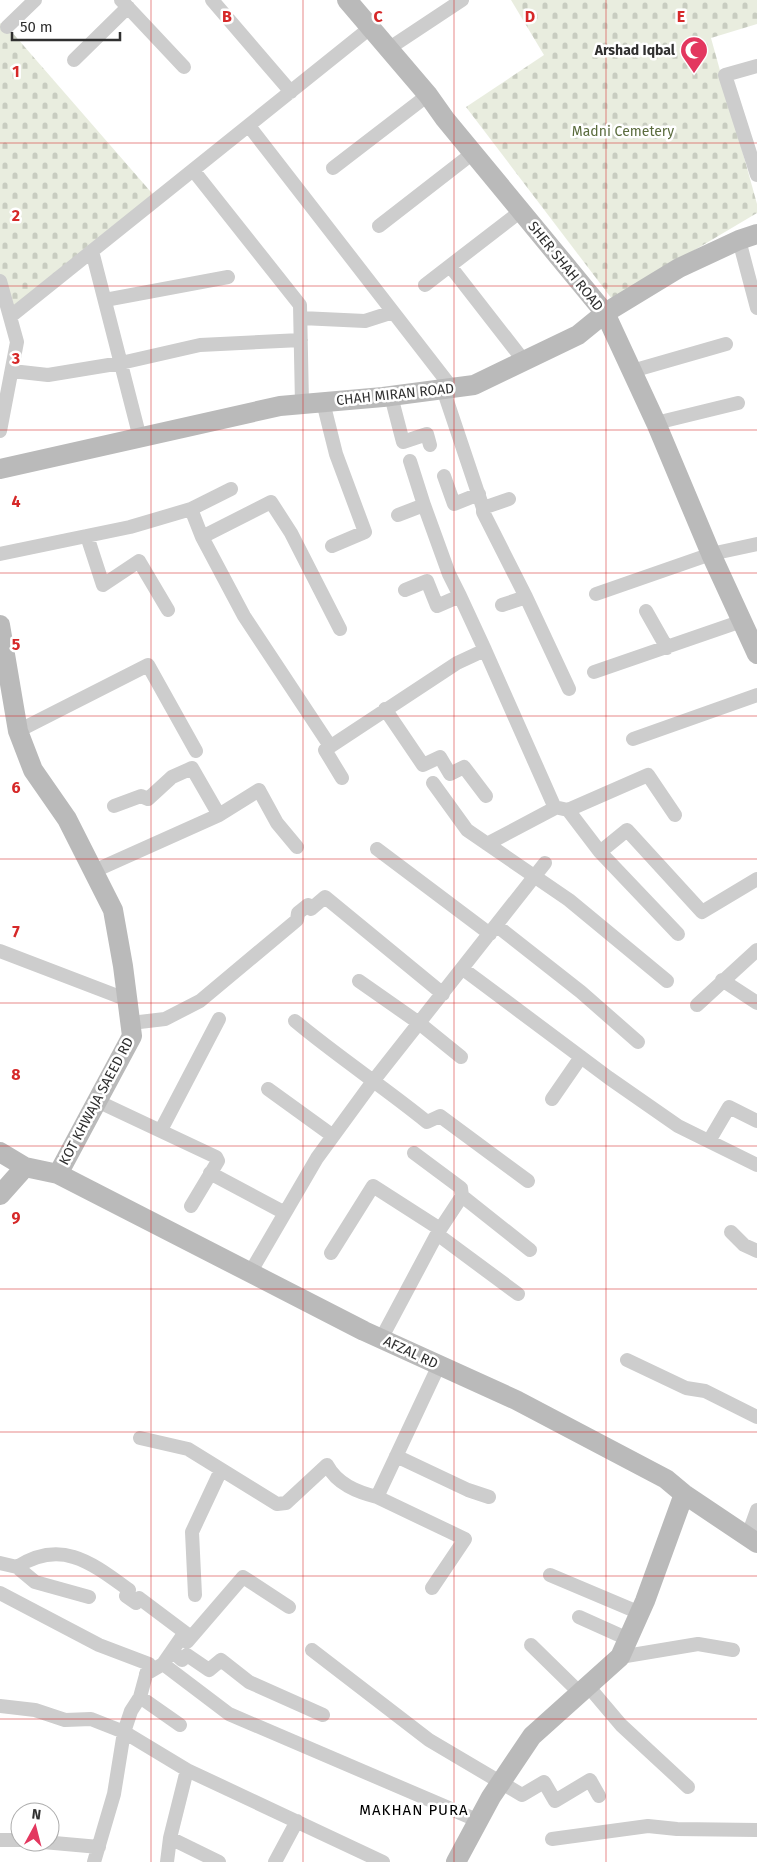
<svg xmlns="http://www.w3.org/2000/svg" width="757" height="1862" font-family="'Fira Sans',sans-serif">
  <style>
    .cemetery { fill: url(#cemetery-stones) }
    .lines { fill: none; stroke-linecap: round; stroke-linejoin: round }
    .street { stroke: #cdcdcd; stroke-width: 14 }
    .secondary { stroke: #bababa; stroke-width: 20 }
    .grid { fill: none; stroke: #d62828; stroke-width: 1; stroke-opacity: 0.55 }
    .labels { text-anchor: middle; stroke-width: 5; stroke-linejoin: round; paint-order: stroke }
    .poi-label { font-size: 14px; font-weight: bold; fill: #303030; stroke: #fff; text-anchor: end }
    .park-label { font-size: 14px; fill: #5b6c3e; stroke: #fff }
    .street-label { font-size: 14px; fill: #303030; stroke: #fff }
    .neighbourhood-label { font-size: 15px; letter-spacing: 1px; fill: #000; stroke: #fff }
    .grid-label { font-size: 16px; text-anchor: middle; font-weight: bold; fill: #d62828; stroke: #fff; stroke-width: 5; stroke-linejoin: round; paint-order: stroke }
  </style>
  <defs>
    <pattern id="cemetery-stones" width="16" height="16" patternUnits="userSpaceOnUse" patternTransform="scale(1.25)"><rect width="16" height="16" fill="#e9eddf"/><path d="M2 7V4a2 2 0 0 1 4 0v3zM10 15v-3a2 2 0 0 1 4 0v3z" fill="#c8ccc0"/></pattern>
  </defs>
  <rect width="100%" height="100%" fill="#fff"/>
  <path class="cemetery" d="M511,0H757V24L711,38L757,204V213L612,299L466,107L544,55Z
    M0,23L10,30L157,199L11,316L0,282Z"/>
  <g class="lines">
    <path class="street" d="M121,0L184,67
      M212,0L291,92
      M7,27L35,0
      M388,49L462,0
      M74,60L128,7
      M757,66L725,75L757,175
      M249,126L452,388
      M333,168L428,95
      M193,170L300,305L302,404
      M379,226L473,153
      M739,240L757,308
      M92,251L140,438
      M450,266L524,361
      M0,281L17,342L0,431
      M425,285L521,211
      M105,300L228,277
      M11,316L370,28
      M301,318L365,321L393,312
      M12,371L48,375L121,363L200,345L301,340
      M632,371L726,344
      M443,389L483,508L509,499
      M391,396L403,442L427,434L430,445
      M323,402L336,454L365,532L332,546
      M656,423L738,403
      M410,461L424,505
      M444,476L454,504L479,494
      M483,508V512L526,597L502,605
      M191,509L231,489
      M398,515L424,505L449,574L460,596
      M87,536L103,585L139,561L168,610
      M0,554L130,527L191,509L202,537
      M405,590L427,581L437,606L460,596L485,650
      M596,594L711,554L757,544
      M526,597L569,689
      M646,611L667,648
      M594,672L742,621
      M385,709L423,765L440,757L450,774L464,767L486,796
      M18,731L148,665L196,751
      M633,739L757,695
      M330,746L244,616L202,537L271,502L291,533L340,629
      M342,778L325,750L457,663L485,650L555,808L487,844
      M433,783L467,830L569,900L667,981
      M114,806L141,796L148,799L172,777L192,768L219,815
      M559,808L568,810L648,775L675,815
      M568,810L600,852L627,830L702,912L757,879
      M377,849L490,934
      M600,852L678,934
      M94,871L219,815L259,790L277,823L297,847
      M497,926L581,992L638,1042
      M0,951L128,1000
      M463,969L609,1078L678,1126L757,1165
      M722,980L757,1003
      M359,981L419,1023L461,1057
      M697,1005L757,950
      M295,1021C338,1057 384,1087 427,1122L440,1116L528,1181
      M131,1023L165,1019L200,1001L297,920L298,913L308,905L311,909L325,897L443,994
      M268,1089L333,1136
      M552,1099L581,1057
      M97,1101L216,1157L218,1161L191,1206
      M161,1130L219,1019
      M709,1141L729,1107L757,1121
      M414,1153L461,1188L462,1196
      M210,1173L285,1213
      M731,1232L744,1245L757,1251
      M437,1234L462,1196L530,1250
      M331,1253L373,1186L440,1229
      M250,1273L317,1158L374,1080L545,863
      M381,1339L437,1234L518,1294
      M627,1360L686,1388L705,1391L757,1417
      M140,1438L188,1449L277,1504L286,1503L327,1465C337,1484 357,1492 377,1497
      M396,1456L468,1490L489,1497
      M747,1538L757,1510
      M0,1563L17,1567
      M550,1575L640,1613
      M432,1588L465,1539L377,1497L439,1365
      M0,1593L99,1645L149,1664L140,1697L131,1711L124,1732L114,1794L94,1862
      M195,1595L192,1532L221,1470
      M89,1597L35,1582L17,1567C62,1538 93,1564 129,1590L126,1596L136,1603L139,1598L191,1637
      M579,1617L628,1639
      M531,1645L580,1693
      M312,1650L429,1740L522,1795L544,1782L555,1801L590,1780L599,1796
      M172,1651L182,1660L187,1655L209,1670L221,1660L249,1682L323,1715
      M620,1657L698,1644L733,1650
      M163,1664L181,1638L187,1642L243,1577L289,1607
      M146,1674L163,1664L229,1714L479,1821
      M588,1686L621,1725L688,1787
      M140,1697L180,1725
      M0,1706L35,1710L65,1720L91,1719L124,1732L187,1770L170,1838L167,1862
      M187,1770L383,1862
      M170,1838L219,1862
      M552,1839L648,1826L677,1829L757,1830
      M0,1840H20
      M43,1842L99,1847
      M275,1862L297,1821"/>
    <path class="secondary" d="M347,0L428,95L445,119L605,313L656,423L711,554L757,654
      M0,469L280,406L383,397L474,385L578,335L605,313L679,268L739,240L757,234
      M0,625L18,731L33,770L67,819L113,910L123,966L132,1036L58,1174
      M0,1152L25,1167
      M0,1195L25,1167L58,1174L364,1331L516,1400L666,1479L684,1494L757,1543
      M456,1862L491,1797L532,1736L620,1657L645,1601L684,1494"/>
  </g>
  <path class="grid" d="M151,0V1862M303,0V1862M454,0V1862M606,0V1862M0,143H757M0,286H757M0,430H757M0,573H757M0,716H757M0,859H757M0,1003H757M0,1146H757M0,1289H757M0,1432H757M0,1576H757M0,1719H757"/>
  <defs>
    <g id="mosque-pin" transform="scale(1.4375)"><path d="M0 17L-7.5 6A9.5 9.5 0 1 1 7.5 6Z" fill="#e3375f" stroke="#fff"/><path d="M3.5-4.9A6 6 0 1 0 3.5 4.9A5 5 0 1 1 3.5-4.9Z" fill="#fff"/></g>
  </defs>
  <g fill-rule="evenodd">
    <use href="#mosque-pin" x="694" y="50"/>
  </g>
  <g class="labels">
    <g class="poi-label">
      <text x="675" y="55">Arshad Iqbal</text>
    </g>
    <g class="park-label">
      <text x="623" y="136">Madni Cemetery</text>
    </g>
    <g class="street-label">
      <text transform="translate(566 266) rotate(51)" y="5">SHER SHAH ROAD</text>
      <text transform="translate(395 394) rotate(-6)" y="5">CHAH MIRAN ROAD</text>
      <text transform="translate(96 1101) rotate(-62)" y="5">KOT KHWAJA SAEED RD</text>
      <text transform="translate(411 1352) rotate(25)" y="5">AFZAL RD</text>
    </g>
    <g class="neighbourhood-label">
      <text x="414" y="1815">MAKHAN PURA</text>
    </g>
  </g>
  <g class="grid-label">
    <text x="227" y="22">B</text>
    <text x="378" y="22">C</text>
    <text x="530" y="22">D</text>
    <text x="681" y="22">E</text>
    <text x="16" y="77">1</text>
    <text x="16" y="221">2</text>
    <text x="16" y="364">3</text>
    <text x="16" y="507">4</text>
    <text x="16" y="650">5</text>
    <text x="16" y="793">6</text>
    <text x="16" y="937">7</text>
    <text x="16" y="1080">8</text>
    <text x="16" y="1223">9</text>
  </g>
  <g transform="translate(35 1827) rotate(7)"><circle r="24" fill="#ffffff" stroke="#acacac"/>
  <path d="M0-4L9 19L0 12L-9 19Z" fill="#e3375f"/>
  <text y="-8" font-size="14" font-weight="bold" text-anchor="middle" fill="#303030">N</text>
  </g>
  <path d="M12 32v8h108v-8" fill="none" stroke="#303030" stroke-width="2.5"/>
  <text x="20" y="32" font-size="15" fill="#303030" stroke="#ffffff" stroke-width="4" paint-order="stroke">50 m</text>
</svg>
